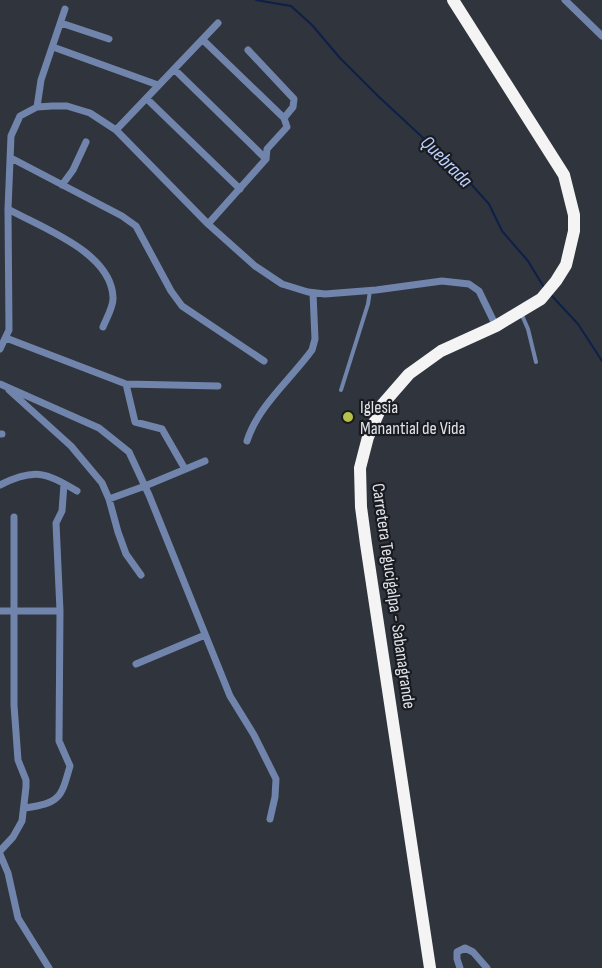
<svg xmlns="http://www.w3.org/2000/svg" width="602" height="968" font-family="'Sofia Sans Condensed',sans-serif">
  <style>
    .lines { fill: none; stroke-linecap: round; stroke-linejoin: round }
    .stream { stroke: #0e2048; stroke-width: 2 }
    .lane { stroke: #7184ab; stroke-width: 4 }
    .street { stroke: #7184ab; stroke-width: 7 }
    .highway { stroke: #f4f4f4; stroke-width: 12 }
    .poi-dot { fill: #b6c148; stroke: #191b20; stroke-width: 2 }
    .labels { text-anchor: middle; stroke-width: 4.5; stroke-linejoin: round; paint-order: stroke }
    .poi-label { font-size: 18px; fill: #dfe3e9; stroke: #191b20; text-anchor: start }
    .street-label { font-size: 18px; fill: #dfe3e9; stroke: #191b20 }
    .water-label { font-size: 20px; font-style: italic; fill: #bbd1fd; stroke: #191b20 }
  </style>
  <rect width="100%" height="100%" fill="#2f343d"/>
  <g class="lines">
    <path class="stream" d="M256,0L291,6L312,25L340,58L378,96L462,174L489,204L502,231L528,261L545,289
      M551,295L578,324L602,361"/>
    <path class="lane" d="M521,313L528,329L536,362
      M341,390L368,304L370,291"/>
    <path class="street" d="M565,0L602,36
      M61,23L109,39
      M203,40L284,118L287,127L267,149L266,159L208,224
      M53,47L158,85
      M248,50L294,99L293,107L284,118
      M174,69L266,159
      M147,99L240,189
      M37,107L41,80L65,9
      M116,130L218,23
      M11,158L122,216L136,226L171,291L182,306L264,361
      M62,185L73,170L86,142
      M8,209C42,228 111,252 113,297C114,306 106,319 103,327
      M6,338L126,384L218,386
      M0,349L9,330L8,209L11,136L20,116L37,107L52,106H67L90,113L116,130L208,224L255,266L282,284L308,292L325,294L376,290L442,281L469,284L479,291L496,326
      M0,384L99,428L129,452L149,495L230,696L254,735L276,779L275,797L270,819
      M126,384L135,422L162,429L185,469
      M9,390L71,446L102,483L109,499L118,532L126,554L141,575
      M0,434H2
      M247,441C258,406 291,379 312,350L315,339L313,293
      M0,485C34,468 45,472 77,491
      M109,499L145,486L205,461
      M0,611H60
      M136,664L205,635
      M25,808C60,803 61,798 70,766L59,741L60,611L56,523L62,511L64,484
      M0,851L13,837L22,821L26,787V780L18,760L14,705V517
      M0,854L8,873L18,918L49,968
      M460,968L457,959V952L465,948L473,952L487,968"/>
    <path class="highway" d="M430,968L366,544L361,507L360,468L368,437L382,405L409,374L441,351L496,326L541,299L556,281L566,265L574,231V215L564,175L453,0"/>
  </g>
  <circle class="poi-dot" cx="348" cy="417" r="6"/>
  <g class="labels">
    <g class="poi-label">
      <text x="360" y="413">Iglesia<tspan x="360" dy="21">Manantial de Vida</tspan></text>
    </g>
    <g class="street-label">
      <text transform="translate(394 596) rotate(82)" y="6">Carretera Tegucigalpa - Sabanagrande</text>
    </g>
    <g class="water-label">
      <text transform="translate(447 161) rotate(45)" y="7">Quebrada</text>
    </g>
  </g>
</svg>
